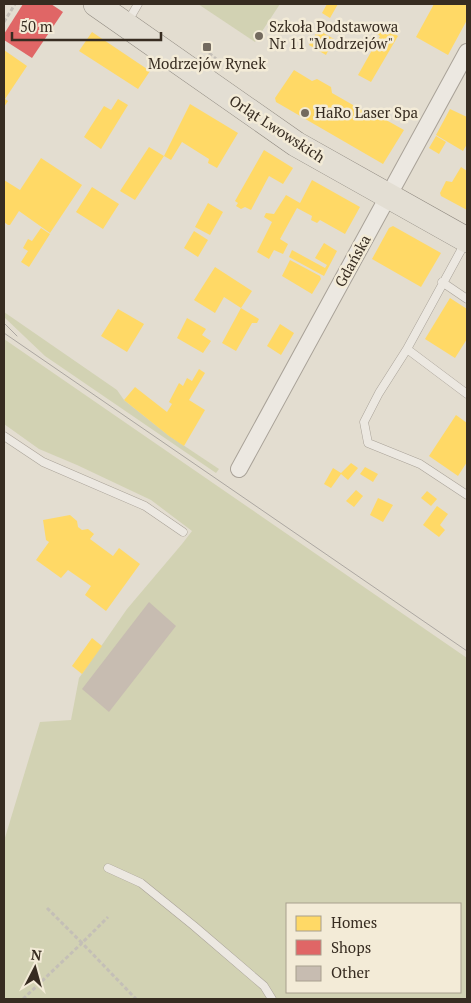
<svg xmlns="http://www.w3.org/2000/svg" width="471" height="1003" font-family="'PT Serif',serif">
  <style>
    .green { fill: #d2d2b3; fill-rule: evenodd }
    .homes { fill: #ffd966 }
    .shops { fill: #e06666 }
    .building { fill: #c7bcb1 }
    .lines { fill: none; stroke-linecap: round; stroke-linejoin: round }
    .lane-casing { stroke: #a9a298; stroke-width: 9 }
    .street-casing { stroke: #a9a298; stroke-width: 18 }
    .primary-casing { stroke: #8e887f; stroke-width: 26 }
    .path { stroke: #c4bfb7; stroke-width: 3; stroke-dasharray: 4 2.5; stroke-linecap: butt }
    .lane { stroke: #ece8e1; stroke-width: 8 }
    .street { stroke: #ece8e1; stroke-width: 16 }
    .primary { stroke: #e3ded3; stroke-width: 25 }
    .tram { stroke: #aca7a1; stroke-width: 1 }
    .poi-dot { fill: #736a5e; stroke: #f3ebd7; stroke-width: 2 }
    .labels { text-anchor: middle; stroke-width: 5; stroke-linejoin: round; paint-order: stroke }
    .poi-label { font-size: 15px; fill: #372c21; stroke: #f3ebd7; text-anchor: start }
    .street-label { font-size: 15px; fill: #372c21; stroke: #f3ebd7 }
  </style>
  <rect width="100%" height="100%" fill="#e3ddd0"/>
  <path class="green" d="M198,4H280L255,42Z
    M4,312L117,390L124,400L168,435L219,469L216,473L45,356L4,317Z
    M4,339L467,658V999H4V841L40,722L71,720L79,678L127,609L182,544L192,531L151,500L77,465L39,449L4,424ZM287,904H460V992H287Z"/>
  <path class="homes" d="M327,4H338L330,18L322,13Z
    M434,4H467V20L448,55L416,37Z
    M374,22L398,36L371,82L358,75L380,36L370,29Z
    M318,30L334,39L326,55L309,45Z
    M92,32L150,71L138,89L79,51Z
    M4,50L27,66L5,99L8,101L4,107Z
    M294,70L312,81L317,79L331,87L332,93L367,113L370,111L404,130L383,164L276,102L275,98Z
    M118,99L128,105L101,149L84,137L104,106L111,110Z
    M190,104L238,133L217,168L208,163L209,159L182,142L171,160L164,156Z
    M450,109L467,117V144L463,151L436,135Z
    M436,136L446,142L439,154L429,148Z
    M149,147L164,156L135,200L120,191Z
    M264,150L293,168L283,184L269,176L251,210L245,207L241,209L236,206L238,203L235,201Z
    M41,158L82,185L50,233L19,211L10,225H8L4,222V180L20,190Z
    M461,167L467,171V210L441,196L440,193L446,181L452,182Z
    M312,180L360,207L345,234L320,220L317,223L311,220L312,216L297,208L280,239L288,244L283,254L274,250L269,259L257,252L272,222L264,217L266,213L274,214L286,195L300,203Z
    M92,187L119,204L103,229L76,212Z
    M208,203L223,212L210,235L195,227Z
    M393,226L441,253L421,287L372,259L389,228Z
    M41,228L50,234L29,267L21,262L28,251L23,248L28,239L32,241Z
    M194,231L208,240L198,257L184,248Z
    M324,243L337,251L324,276L289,257L292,250L325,268L327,265L315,258Z
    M290,260L320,276L321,279L312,294L282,276Z
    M215,267L252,291L241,308L224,297L215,313L194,300Z
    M450,298L467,309V339L455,358L425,339Z
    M241,308L259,319L257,323H252L236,351L222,343Z
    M118,309L144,324L127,352L101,336Z
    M187,318L206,329L202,335L211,341L203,353L177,338Z
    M280,324L294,333L281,355L267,346Z
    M199,369L205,373L189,400L205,410L184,446L169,436L124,400L135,387L167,412L172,404L169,402L179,383L183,386L187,378L192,381Z
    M456,415L467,423V462L458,476L429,456Z
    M351,463L358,468L348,480L341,474L331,488L324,484L333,468L341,473Z
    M365,467L378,474L373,482L360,474Z
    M356,490L363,496L354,507L346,501Z
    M427,491L437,499L431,506L421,498Z
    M378,498L393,505L383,522L370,515Z
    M437,506L448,514L440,525L445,530L439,537L423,525Z
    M70,515L77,521L78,527L82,530L88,529L94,534L90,539L113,556L119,548L140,564L106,611L85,595L91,586L68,570L61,578L36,560L49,542L46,540L43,520Z
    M92,638L102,646L82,674L72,666Z"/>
  <path class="shops" d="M23,4H51L63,12L32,58L4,40V34Z"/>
  <path class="building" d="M149,602L176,626L109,712L82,689Z"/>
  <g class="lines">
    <g class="lane-casing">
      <path id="lane" d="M127,23L138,4
        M465,243L407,349L467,394
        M442,282L467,299
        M407,349L379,393L364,422L368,443L420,464L467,495
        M4,436L43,462L145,506L183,532
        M108,868L141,883L194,926L264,986L272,999"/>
    </g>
    <g class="street-casing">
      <path id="street" d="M239,469L467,52"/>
    </g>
    <g class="primary-casing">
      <path id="primary" d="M96,4L296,144L467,240"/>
    </g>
    <path class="path" d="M4,22L15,4
      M209,53L216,59
      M47,908L82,943L108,917
      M23,999L82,943L136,999"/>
    <use href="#lane" class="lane"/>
    <use href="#street" class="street"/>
    <use href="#primary" class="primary"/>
    <path class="tram" d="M4,323L17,336
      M4,333L467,651"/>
  </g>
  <g class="poi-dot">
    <circle cx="259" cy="36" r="5"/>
    <rect x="202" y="42" width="10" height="10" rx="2.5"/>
    <circle cx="305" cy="113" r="5"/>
  </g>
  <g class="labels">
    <g class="poi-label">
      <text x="269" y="32">Szkoła Podstawowa<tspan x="269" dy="17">Nr 11 "Modrzejów"</tspan></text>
      <text x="207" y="69" text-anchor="middle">Modrzejów Rynek</text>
      <text x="315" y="118">HaRo Laser Spa</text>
    </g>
    <g class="street-label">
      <text transform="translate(277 129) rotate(33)" y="5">Orląt Lwowskich</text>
      <text transform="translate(353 261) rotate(-61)" y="5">Gdańska</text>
    </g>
  </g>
  <rect width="471" height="1003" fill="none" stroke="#372c21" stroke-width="10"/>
  <rect x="286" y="903" width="175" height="90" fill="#f3ebd7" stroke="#a89f8e"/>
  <rect x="296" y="916" width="25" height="15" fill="#ffd966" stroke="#a89f8e"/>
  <text x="331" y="928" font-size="15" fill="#372c21">Homes</text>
  <rect x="296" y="940" width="25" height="15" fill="#e06666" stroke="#a89f8e"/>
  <text x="331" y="953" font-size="15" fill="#372c21">Shops</text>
  <rect x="296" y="966" width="25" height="15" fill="#c7bcb1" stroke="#a89f8e"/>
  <text x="331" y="978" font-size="15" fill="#372c21">Other</text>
  <g transform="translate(35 968) rotate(6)" stroke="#f3ebd7" stroke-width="4" paint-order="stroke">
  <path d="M0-4L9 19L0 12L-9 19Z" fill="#372c21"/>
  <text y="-8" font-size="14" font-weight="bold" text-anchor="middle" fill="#372c21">N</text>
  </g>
  <path d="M12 32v8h149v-8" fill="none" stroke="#372c21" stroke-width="2.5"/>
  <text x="20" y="32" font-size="15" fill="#372c21" stroke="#f3ebd7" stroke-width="4" paint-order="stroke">50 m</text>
</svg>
